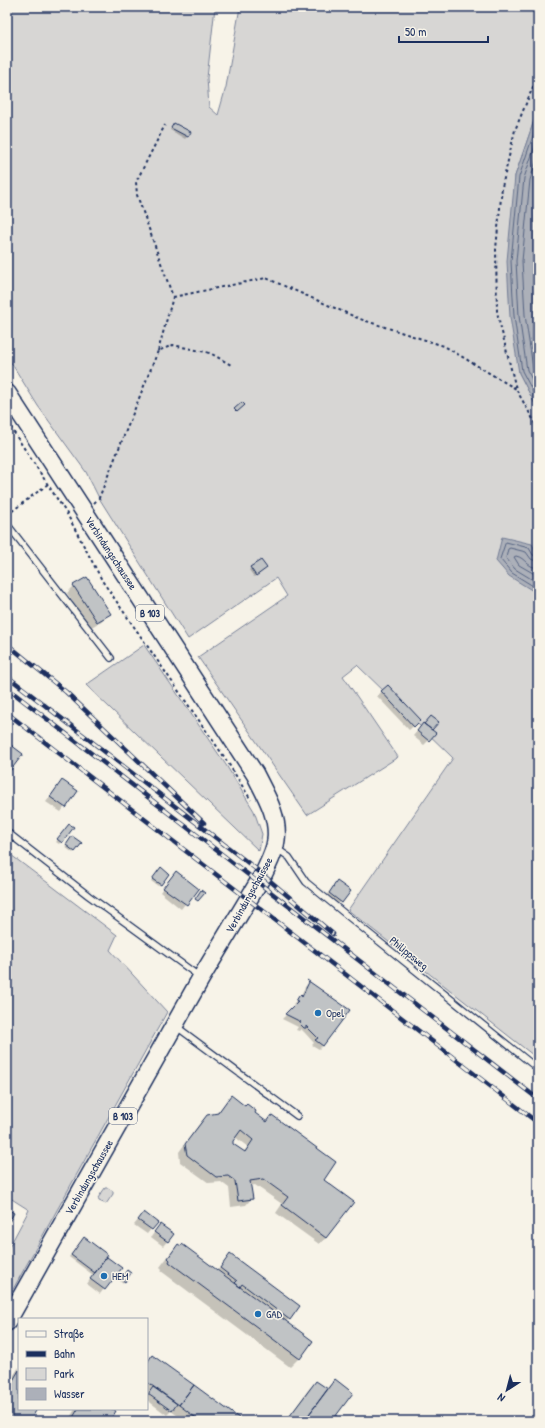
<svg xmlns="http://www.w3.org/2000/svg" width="545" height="1428" font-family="'Patrick Hand',sans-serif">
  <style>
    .green { fill: #d7d6d4; stroke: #798299 }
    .water { fill: #acb0b9; stroke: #727c95 }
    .shadow { fill: #0003; fill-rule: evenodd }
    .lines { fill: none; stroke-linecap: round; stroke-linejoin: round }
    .shore { stroke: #556382; stroke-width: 1 }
    .building { fill: #c0c3c5; stroke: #1b2f5e; fill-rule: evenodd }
    .lane-casing { stroke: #1b2f5e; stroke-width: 8 }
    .primary-casing { stroke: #1b2f5e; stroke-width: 20 }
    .path { stroke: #1b2f5e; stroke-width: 2; stroke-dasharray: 3 3; stroke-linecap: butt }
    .lane { stroke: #f7f3e8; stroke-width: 5.5 }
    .primary { stroke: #f7f3e8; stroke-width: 17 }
    .rail-casing { stroke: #1b2f5e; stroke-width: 4.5 }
    .rail { stroke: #f7f3e8; stroke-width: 3; stroke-dasharray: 9; stroke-linecap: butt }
    .poi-dot { fill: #1f6fb2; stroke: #f7f3e8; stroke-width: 1.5 }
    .labels { text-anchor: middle; stroke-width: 3; stroke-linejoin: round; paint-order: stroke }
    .shield { fill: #f7f3e8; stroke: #5d6a87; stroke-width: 1 }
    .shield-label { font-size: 10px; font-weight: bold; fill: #1b2f5e }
    .street-label { font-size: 11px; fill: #1b2f5e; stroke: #f7f3e8 }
    .poi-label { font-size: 11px; fill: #1b2f5e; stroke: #f7f3e8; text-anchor: start }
  </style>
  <rect width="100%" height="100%" fill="#f7f3e8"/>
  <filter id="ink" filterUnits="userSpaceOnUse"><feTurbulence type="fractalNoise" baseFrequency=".025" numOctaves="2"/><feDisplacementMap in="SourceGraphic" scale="8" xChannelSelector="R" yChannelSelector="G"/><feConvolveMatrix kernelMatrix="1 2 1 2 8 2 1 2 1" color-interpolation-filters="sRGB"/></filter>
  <g filter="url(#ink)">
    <path class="green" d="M7,7H215L207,78L209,107L218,115L226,87L240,7H538V109L515,176L519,373L538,410V1059L348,910L453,758L357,665L343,676L398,757L307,815L198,657L287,596L276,578L188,639L99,498L86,472L38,406L7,356Z
      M144,645L226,765L254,811L262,834L259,851L86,685Z
      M7,852L117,935L110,950L167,1012L7,1300V1251L29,1210L7,1196Z
      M105,1188H108L113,1191V1194L106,1204L99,1201L98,1198Z"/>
    <path class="water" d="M538,109V261L537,274L538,281V410L519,373L510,317L507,261L515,176Z
      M502,537L532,544L538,556V594L509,576L496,561Z"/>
    <path class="shadow" d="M172,126L190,132L187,137L185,139L170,130Z
      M251,568H266L254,577L249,570Z
      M74,586L109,614L103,620L90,628L67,593Z
      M388,686L420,720L409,730L377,696Z
      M419,729L431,731L429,740L424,745L413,736Z
      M62,782L76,791L61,812L46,802Z
      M68,827L73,828L59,844L56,842Z
      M70,839L74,851L73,853L65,847Z
      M159,871L160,884L158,886L151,881Z
      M171,877L197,889L181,909L160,892Z
      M333,887L349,892L336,907L325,898Z
      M309,983L323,1045L319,1049L312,1045L314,1043L305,1033L301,1029L299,1031L296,1030L298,1027L282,1019L295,1006L293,1004L300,997L305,987Z
      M231,1097L266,1122L272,1116L322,1180L352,1202L326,1238L319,1244L276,1213L282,1204L255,1185L250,1186L252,1198L246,1205L231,1207L229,1188L221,1182L209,1183L180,1162L179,1152L200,1123L207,1116L216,1114ZM235,1137L248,1147L243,1152L233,1145L232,1141Z
      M144,1213L156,1223L147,1234L134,1225Z
      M156,1230L173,1235L163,1246L151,1237Z
      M82,1240L120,1268L100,1294L87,1284L93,1275L69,1257Z
      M179,1245L217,1271L230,1255L299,1306L286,1322L299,1358L290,1367L161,1271L162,1269L160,1267L170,1254Z
      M126,1273L124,1281L122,1283L120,1281Z
      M152,1357L241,1421H185L171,1411L167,1415L147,1400V1362Z
      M19,1367V1409H36L29,1421H7V1386Z
      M335,1380L331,1421H286L309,1389L316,1382L326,1389Z
      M75,1409H111L109,1421H68Z"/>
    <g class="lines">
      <path class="shore" d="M538,121L519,177L511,261L514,316L522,371L538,401
        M538,137L524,178L516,261L519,316L527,370L538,391
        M538,155L530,180L522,261L525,315L533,368L538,378
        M538,557L533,555L529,548L506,542L505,544L500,559L512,573L538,589
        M538,562L531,559L526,552L510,548L508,549L506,558L515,569L538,583
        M538,568C526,567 526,558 516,556L514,557L519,565L538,576"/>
    </g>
    <path class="building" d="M174,123L191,132L188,137L171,128Z
      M242,402L245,405L237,412L234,409Z
      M261,560L267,568L256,576L250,567Z
      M87,577L111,614L97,622L73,585Z
      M388,685L421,720L414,727L381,691Z
      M431,716L439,722L432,730L424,724Z
      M423,723L436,733L429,741L417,731Z
      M7,742L23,754L10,771L7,768Z
      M62,780L78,791L66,808L50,797Z
      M69,824L74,827L62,843L57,839Z
      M72,836L82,843L75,852L66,845Z
      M161,867L169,874L161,885L152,879Z
      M176,871L199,889L187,905L163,888Z
      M337,881L351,891L342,903L329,893Z
      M201,890L205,893L198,901L195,899Z
      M307,980L350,1010L323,1046L315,1040L318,1038L306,1026V1028H304L299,1023L301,1022L285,1014L298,1001H296L299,996L301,994L302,997L309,982Z
      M231,1095L245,1106L247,1104L256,1111L255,1113L267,1122L272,1115L336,1162L324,1180L354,1202L326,1238L282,1205L288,1197L263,1179L250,1181L253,1199L238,1201L235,1181L228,1176L216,1177L187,1155L185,1144L207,1115L218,1113ZM241,1130L253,1140L245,1152L233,1144V1141Z
      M7,1209L14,1213L9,1222L7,1221Z
      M144,1212L158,1223L152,1230L138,1220Z
      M160,1224L174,1234L168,1242L154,1232Z
      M84,1237L108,1255L95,1273L71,1255Z
      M178,1244L181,1246L182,1244L313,1341L300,1359L169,1262L170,1260L168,1258Z
      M230,1254L300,1306L290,1320L242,1284L240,1287L235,1283L237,1281L220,1268Z
      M107,1257L122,1268L105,1290L90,1279Z
      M127,1270L131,1273L125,1282L121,1279Z
      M152,1355L194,1385L179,1405L147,1382V1363Z
      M19,1370V1409H37L30,1421H7V1391Z
      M335,1379L353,1393L332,1421H304Z
      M316,1381L328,1389L304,1421H286Z
      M194,1385L243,1421H200L179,1405Z
      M153,1387L177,1404L172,1411L148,1394Z
      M78,1409H113L116,1411L110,1421H71Z"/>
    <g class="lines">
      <g class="lane-casing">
        <path id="lane" d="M7,524L111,658
          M7,832L89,896L200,977
          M276,848L289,857L306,882L350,918L538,1069
          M177,1027L297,1116"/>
      </g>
      <g class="primary-casing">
        <g id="primary">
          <path id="s1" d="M7,393L255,774C265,794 279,816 276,840C275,852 268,864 263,875L201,978L7,1322"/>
        </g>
      </g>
      <path class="path" d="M538,75L515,130L502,187L496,249L497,312L516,389L538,428
        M173,297L266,278L360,319L444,346L516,389
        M158,351L173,297L137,195L136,182L165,125
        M7,422L67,514L103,582L225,758L251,800
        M94,503L99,498L158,351L173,345L210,353L231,365
        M7,515L48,484"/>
      <use href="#lane" class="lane"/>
      <use href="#primary" class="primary"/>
      <g class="rail-casing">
        <path id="rail" d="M7,644L66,692L204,823
          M7,676L256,869L333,934
          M7,688L538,1099
          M7,713L538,1123"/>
      </g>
      <use href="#rail" class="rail"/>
    </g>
  </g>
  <g class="poi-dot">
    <circle cx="318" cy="1013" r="4"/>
    <circle cx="104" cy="1276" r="4"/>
    <circle cx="258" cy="1314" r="4"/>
  </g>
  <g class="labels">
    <g class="shield">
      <rect x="136" y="605" width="28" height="16" rx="3"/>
      <rect x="109" y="1108" width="28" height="16" rx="3"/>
    </g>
    <g class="shield-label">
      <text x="150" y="617">B 103</text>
      <text x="123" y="1120">B 103</text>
    </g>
    <g class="street-label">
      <text dy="4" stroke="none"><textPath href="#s1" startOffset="191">Verbindungschaussee</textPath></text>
      <text transform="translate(249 895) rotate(-61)" y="4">Verbindungschaussee</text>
      <text transform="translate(409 953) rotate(39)" y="4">Philippsweg</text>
      <text transform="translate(89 1177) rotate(-60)" y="4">Verbindungschaussee</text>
    </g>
    <g class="poi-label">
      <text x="326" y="1017">Opel</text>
      <text x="112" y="1280">HEM</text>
      <text x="266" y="1318">GAD</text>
    </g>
  </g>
  <rect width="545" height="1428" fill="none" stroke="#f7f3e8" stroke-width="24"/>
  <rect x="12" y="12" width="521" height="1404" fill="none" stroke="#1b2f5e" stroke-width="1.5" filter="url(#ink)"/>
  <rect x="18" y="1318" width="130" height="92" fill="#f7f3e8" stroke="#9fa5b1"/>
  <rect x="26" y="1331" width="20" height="6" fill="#f7f3e8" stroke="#9fa5b1"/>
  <text x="54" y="1338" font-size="12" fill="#1b2f5e">Straße</text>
  <rect x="26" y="1351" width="20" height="6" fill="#1b2f5e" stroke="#9fa5b1"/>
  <text x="54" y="1358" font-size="12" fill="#1b2f5e">Bahn</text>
  <rect x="26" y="1368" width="20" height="12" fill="#d7d6d4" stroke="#9fa5b1"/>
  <text x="54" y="1378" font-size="12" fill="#1b2f5e">Park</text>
  <rect x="26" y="1388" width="20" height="12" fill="#acb0b9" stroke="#9fa5b1"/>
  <text x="54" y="1398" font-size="12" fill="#1b2f5e">Wasser</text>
  <g transform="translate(507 1390) rotate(216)" stroke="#f7f3e8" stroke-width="3" paint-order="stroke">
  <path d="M0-3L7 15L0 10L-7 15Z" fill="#1b2f5e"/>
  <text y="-6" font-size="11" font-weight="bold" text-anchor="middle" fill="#1b2f5e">N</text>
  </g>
  <path d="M399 36v6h89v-6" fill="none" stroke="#1b2f5e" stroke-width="2"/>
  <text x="405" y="36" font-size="12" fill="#1b2f5e" stroke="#f7f3e8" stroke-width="3" paint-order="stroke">50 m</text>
</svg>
